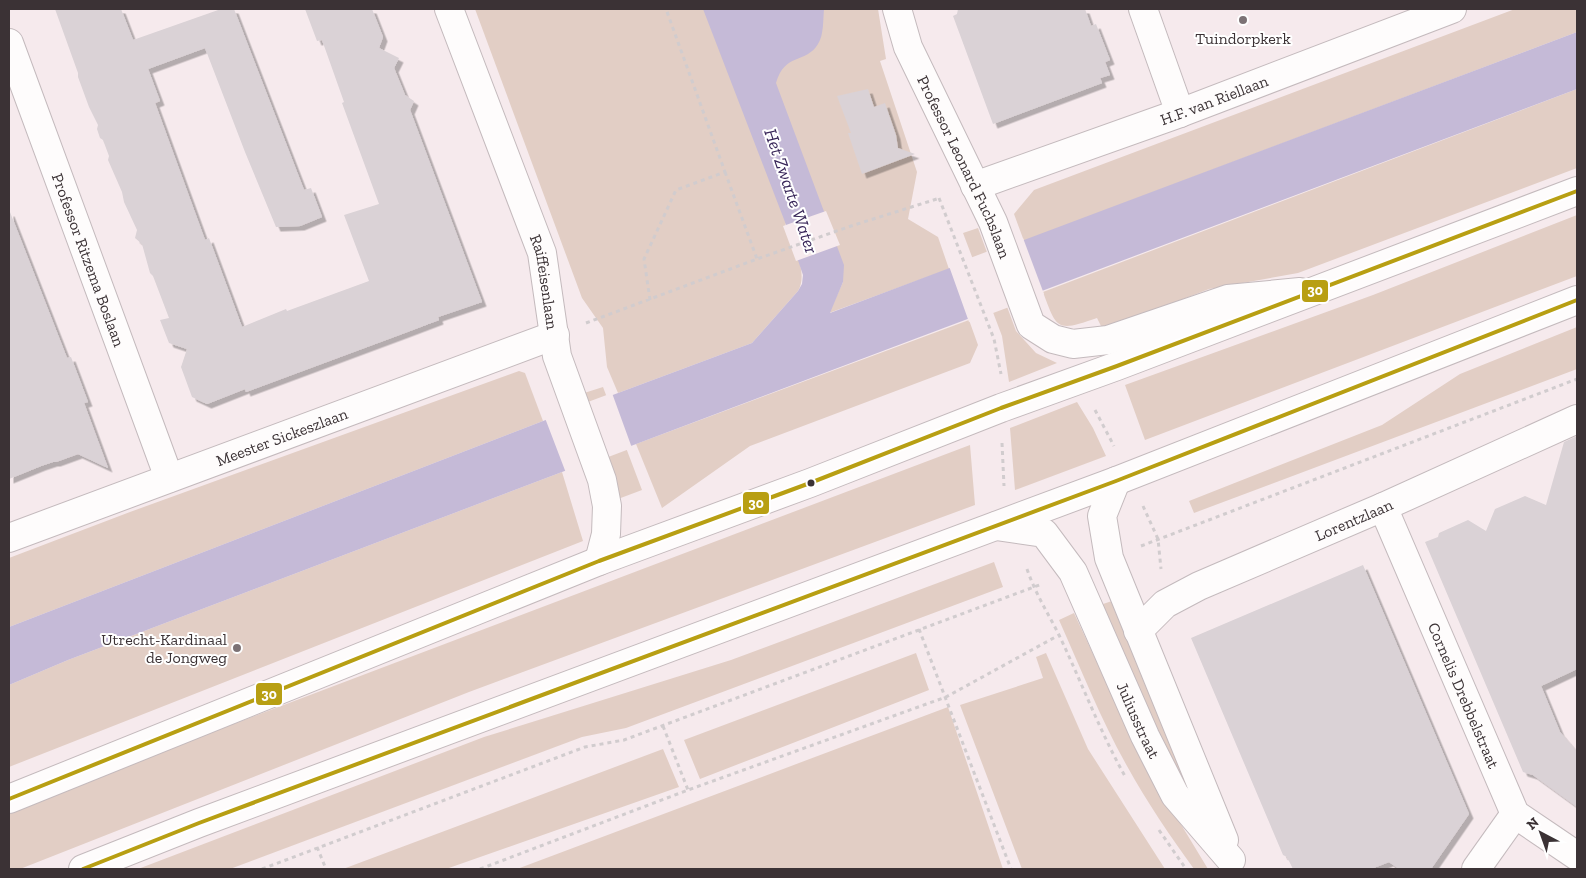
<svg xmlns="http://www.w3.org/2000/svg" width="1586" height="878" font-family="'Zilla Slab',serif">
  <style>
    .green { fill: #e2cec5 }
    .water { fill: #c5bad7 }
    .pier { fill: #f6eaed }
    .building { fill: #dad2d6; filter: url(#shadow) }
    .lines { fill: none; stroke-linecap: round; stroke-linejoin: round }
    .minor-casing { stroke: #c4babd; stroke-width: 30 }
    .major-casing { stroke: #c4babd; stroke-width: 30 }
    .path { stroke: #d1ccce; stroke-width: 3; stroke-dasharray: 4 4; stroke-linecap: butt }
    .minor { stroke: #fefcfc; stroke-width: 28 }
    .major { stroke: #fefcfc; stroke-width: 28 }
    .bus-1-casing { stroke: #fff; stroke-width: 8 }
    .bus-1 { stroke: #b89f13; stroke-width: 4 }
    .poi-dot { fill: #7c7275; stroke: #fff; stroke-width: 2 }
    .bus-dot { fill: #3b3235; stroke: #fff; stroke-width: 2 }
    .labels { text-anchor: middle; stroke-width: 4; stroke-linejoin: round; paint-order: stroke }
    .poi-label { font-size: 16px; fill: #3b3235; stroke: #fff }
    .street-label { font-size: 16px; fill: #3b3235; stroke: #fff }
    .water-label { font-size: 18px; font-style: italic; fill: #372558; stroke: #fff }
    .line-badge { stroke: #fff; stroke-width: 2 }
    .badge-label { font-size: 14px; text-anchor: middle; font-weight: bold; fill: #fff }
  </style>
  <defs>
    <filter id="shadow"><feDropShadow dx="4.5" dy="4.5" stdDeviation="0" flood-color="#0004"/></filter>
  </defs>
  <rect width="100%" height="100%" fill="#f6eaed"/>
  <path class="green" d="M475,9H878L886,59L880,61L917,172L908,219L938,237L949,269L829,313L843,282L785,223C792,242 809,272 798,291L752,343L618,393L607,367L603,328L582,298Z
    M1515,9H1577V32L1024,241L1014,214L1034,190Z
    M1577,89V168L1298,273L1209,289L1103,330L1097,318C1057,332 1057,330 1043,292Z
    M1577,215V276L1145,440L1125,385L1373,295Z
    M978,228L1016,331L1036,353L1057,363L1009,382L1002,336L963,233Z
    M969,320L978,345L970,363L750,446L662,508L636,444Z
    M1577,327V369L1194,513L1189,501L1382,425L1460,374Z
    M519,371L525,373L543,421L9,627V558L130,512Z
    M603,387L642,490L618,499L581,394Z
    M1077,402L1093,428L1106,456L1015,490L1010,428Z
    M970,445L975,505L469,692L20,869H9V814L141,759Z
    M562,472L583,541L9,767V685L68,660Z
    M994,562L1003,587L626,728L582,737L230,869H138L484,737L731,660Z
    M1115,600L1201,811L1167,761L1103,604Z
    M1074,613L1142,760L1208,869H1194C1170,836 1147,802 1127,766C1101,720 1081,669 1059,620Z
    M916,653L929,690L700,779L684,740Z
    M1046,653L1088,749L1165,869H1022L960,705L1043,678L1036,657Z
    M948,707L1003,869H517Z
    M663,749L679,787L446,869H343Z"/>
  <path class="water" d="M703,9H824C823,19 824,35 818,44C806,64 785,52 776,83L844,265L843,282L830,313L1577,32V89L562,472L68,660L9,685V627L543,421L752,343L798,291L802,284L803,275L785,222Z"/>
  <path class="pier" d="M826,211L840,245L796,261L783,226Z
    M1023,238L1044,294L969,322L949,266Z
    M612,393L632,448L566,473L545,418Z"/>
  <path class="building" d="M55,9H121L133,40L221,9H234L304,190L311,188L322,217L300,226L276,227L245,152L205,48L148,69L160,101L155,103L205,240L209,238L242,327L286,309L287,311L369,281L344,215L379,204L342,103L344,102L322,40L317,41L305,9H372L383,37L379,48L399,58L394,68L405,95L414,101L410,110L482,302L438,317L439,320L402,334L246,392L245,389L207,404L192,397L181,367L187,349L169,343L160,320L169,318L153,276L150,273L142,244L135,238L137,230L124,202L122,192L108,160L109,156L103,140L100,138L97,129L98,125L89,107L78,77V73Z
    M958,9H1085L1091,26L1096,24L1110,60L1105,62L1110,75L1100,78L1102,83L993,124L953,16L957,14Z
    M868,89L874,107L885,103L896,135L898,148L915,154L862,174L848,133H851L837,96Z
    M9,212H10L67,358L71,357L88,402L84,403L108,468L78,454L56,462H53L41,466L9,479Z
    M1577,436V669L1541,686L1560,732L1577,752V807L1533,775L1523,772L1425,542L1438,537L1439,533L1468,520L1486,531L1495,509L1525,496L1546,505L1564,442Z
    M1363,565L1469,814L1431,869H1399L1389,862L1371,869H1293L1287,857L1283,855L1191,638Z"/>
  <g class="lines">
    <g class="minor-casing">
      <g id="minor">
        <path id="s1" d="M449,9L542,253L557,356L602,480L607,506L606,534L599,561"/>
        <path id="s2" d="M897,9L908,47L993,222L1031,325L1053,339L1073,344L1108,340L1228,299L1300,292"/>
        <path d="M1143,9L1180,113"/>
        <path id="s3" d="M9,43L169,478"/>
        <path id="s4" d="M975,186L1180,113L1452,9"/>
        <path d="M1116,481L1102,516L1109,558L1224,840"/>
        <path id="s5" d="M1383,507L1515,814L1577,856"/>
        <path id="s6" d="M996,526L1044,533L1073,572L1145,736L1175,795L1231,860"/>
        <path id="s7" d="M9,538L555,335"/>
        <path id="s8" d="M1138,631L1165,604L1199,586L1383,507L1577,419"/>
        <path d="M1476,869L1515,814"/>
      </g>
    </g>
    <g class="major-casing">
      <path id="major" d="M9,799L599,561L810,483L1001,408L1117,366L1577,191
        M83,869L199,823L1116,481L1577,300"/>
    </g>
    <path class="path" d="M725,172L757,259
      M939,198L994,339L1001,374
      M650,300L644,259L676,190L725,172L666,9
      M586,323L757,259L851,226L940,198
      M1095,410L1114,446
      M1002,443L1004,486
      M1143,506L1158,539L1161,569
      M1141,546L1577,379
      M1027,569C1035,593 1048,613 1059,635C1082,683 1100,732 1126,778
      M919,629L1011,869
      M663,726L688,790
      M1159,830L1186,869
      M317,847L326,869
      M262,869L585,747L624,740L1042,584
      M480,869L688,790L946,697L1059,635"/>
    <use href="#minor" class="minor"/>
    <use href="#major" class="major"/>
    <g class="bus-1-casing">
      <path id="bus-1" d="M9,799L599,561L810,483L1001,408L1117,366L1577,191
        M83,869L199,823L1116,481L1577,300"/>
    </g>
    <use href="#bus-1" class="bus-1"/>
  </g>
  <g class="poi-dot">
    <circle cx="1243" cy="20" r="5"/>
    <circle cx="237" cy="648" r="5"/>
  </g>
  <circle class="bus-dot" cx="811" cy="483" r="4.5"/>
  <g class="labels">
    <g class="poi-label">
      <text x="1243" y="44">Tuindorpkerk</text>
      <text x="227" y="645" text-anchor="end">Utrecht-Kardinaal<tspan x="227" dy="18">de Jongweg</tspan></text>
    </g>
    <g class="street-label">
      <text dy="6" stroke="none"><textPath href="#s4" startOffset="254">H.F. van Riellaan</textPath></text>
      <text dy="6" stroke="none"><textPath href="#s2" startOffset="172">Professor Leonard Fuchslaan</textPath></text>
      <text dy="6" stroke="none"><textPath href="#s3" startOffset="231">Professor Ritzema Boslaan</textPath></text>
      <text dy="6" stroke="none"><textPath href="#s1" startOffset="290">Raiffeisenlaan</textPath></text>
      <text dy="6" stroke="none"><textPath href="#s7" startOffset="291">Meester Sickeszlaan</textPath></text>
      <text dy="6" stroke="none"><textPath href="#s8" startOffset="245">Lorentzlaan</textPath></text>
      <text dy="6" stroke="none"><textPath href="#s5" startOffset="205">Cornelis Drebbelstraat</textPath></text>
      <text dy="6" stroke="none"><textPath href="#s6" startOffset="259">Juliusstraat</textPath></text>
    </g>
    <g class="water-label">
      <text transform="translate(791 191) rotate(71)" y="6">Het Zwarte Water</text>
    </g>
  </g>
  <g class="line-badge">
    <rect x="1301" y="279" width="28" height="24" rx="5" fill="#b89f13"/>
    <rect x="742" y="491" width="28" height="24" rx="5" fill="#b89f13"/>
    <rect x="255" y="682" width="28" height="24" rx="5" fill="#b89f13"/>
  </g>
  <g class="badge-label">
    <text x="1315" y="295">30</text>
    <text x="756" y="508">30</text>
    <text x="269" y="699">30</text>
  </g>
  <rect width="1586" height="878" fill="none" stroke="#3b3235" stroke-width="20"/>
  <g transform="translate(1541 833) rotate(319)" stroke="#ffffff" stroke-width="4" paint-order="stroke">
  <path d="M0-4L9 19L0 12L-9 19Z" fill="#3b3235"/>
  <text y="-8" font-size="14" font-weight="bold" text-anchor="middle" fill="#3b3235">N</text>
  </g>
</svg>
